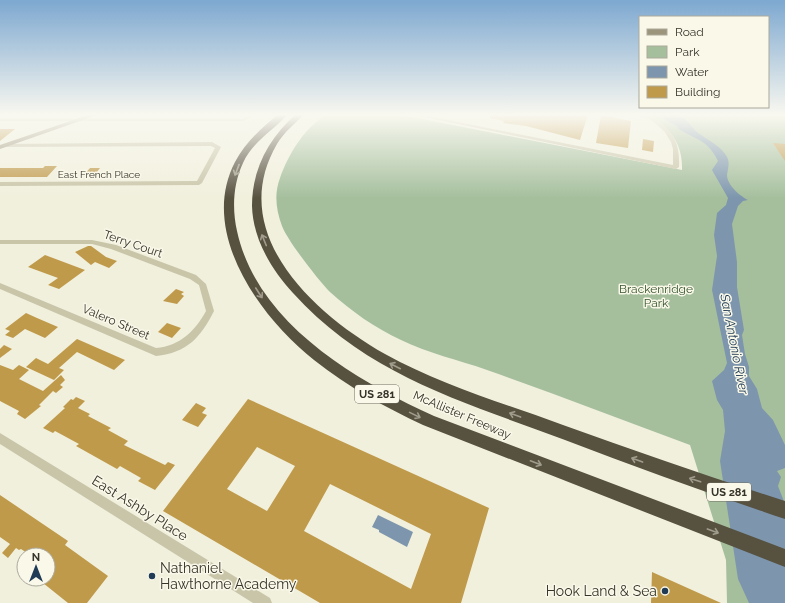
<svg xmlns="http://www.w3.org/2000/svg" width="785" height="603" font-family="Raleway,sans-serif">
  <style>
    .green { fill: #a5bf9d }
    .water { fill: #7d96ad }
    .building { fill: #c09a4b; fill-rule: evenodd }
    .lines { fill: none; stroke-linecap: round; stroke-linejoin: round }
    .minor { fill: #c9c5a9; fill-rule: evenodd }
    .secondary { fill: #9c957b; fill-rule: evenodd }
    .motorway { fill: #575140; fill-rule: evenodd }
    .oneway { stroke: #a09c8c }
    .poi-dot { fill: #203b56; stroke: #f9f8e9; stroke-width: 1.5 }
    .labels { text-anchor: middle; stroke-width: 3; stroke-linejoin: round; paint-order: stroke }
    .far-street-label { font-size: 10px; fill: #363329; stroke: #f9f8e9 }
    .shield { fill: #f9f8e9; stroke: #706e63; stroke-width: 1 }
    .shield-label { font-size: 11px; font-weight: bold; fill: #363329 }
    .street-label { font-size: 12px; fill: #363329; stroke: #f9f8e9 }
    .park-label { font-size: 12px; fill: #35532d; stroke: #f9f8e9 }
    .water-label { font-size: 13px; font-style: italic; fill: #203b56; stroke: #f9f8e9 }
    .near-street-label { font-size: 14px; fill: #363329; stroke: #f9f8e9 }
    .near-poi-label { font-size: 14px; fill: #363329; stroke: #f9f8e9; text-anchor: start }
  </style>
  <rect width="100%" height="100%" fill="#f1f0dd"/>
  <path class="green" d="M328,114H397L682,170C683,143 670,129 649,114H785V603H727L726,560L690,445C622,420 555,394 487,370C459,360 427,353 401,340C375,328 351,311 330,292C319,281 287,240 282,226C276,210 274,194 280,178C288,155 305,126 328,114Z"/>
  <path class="water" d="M656,114C662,114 671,112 677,115C687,118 691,127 698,133C708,140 721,146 727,157C730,163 728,168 727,175C727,185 740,196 748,200L743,201L738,206L732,224L737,262V287L744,330L742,335L745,354L749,367V376L757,389L762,408L773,420L785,445V468L777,471L781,477L778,486L785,504V603H749L738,579L720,461L725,431L723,410L717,400L712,381L724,370L727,363L712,290L717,256L714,235L717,213L726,205L728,198L712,170L718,161C707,138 694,140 676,127L680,128Z
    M378,515L413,532L407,547L379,532V530L372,527Z"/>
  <path class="building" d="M490,114H588L580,140L526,126L503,123L504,121L490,118Z
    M601,115L631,121L628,148L596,143Z
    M0,129H15L0,141Z
    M643,139L654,141L653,152L642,150Z
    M773,143L785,144V161Z
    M45,166H57L47,177H0V168H43Z
    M90,168H100L93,177L83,176Z
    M88,246H91L106,257L117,261L109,268L95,262L91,265L75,252Z
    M45,255L85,270L59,289L48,285L58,278L28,267Z
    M176,289L184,292L181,294L184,296L177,304L163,301Z
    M26,313L37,318L58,327L45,338L25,329L13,338L5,335L10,331L5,329Z
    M167,323L181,328L172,338L158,332Z
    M77,339L125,360L114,370L77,352L59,368L64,370L54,380L26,367L36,358L48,364Z
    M4,345L12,349L0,358V349Z
    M0,365L13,370L19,365L29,370L19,379L43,391L61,375L65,380L60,385L63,387L56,393L53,391L39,405L41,406L25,419L17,414L19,411L0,401Z
    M76,397L85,401L78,408L90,414L88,416L111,428L108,430L128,441L124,445L165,465L168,462L175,465L155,490L138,481L141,478L120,466L117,469L76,446L79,444L55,431L53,433L43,428L65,408L63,407L71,399L73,400Z
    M248,399L489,508L461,603H320L163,511ZM257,447L295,466L267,511L227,489ZM330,484L431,534L411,589L304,531Z
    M196,403L206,408L202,413L207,415L198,427L182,420Z
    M0,495L68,541L65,545L108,576L87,603H68L38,579H48V555H30L21,549L19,550L16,548L8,558L2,553L10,544L0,537Z
    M652,572L721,603H651Z"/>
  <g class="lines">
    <path class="minor" d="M251,114H257L243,121H0V119H242Z
      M409,114H418L673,165V149L671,142L664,131L650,119L624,114L645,116L644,114C650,114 653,117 657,120C675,134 680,145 679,167L676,169Z
      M212,142L221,147L202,183L199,185L0,186V182L197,181L215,148L211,146L2,147L1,146L4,144Z
      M0,240H92L116,245L196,275L206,284L214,311C201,337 187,353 156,356L0,289V283L156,348C180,346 195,331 206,311L199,285L190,279L111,249L92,244H0Z
      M0,433L270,598L272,603H253L0,444Z"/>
    <path class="secondary" d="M91,114H100L0,149V145Z"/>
    <path class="motorway" d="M279,114H288C273,131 253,141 243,163C233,184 232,209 237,231C257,323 355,380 434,416L785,549V567L423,425C385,407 348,387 314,360C261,318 198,233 235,162C245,143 262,127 279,114Z
      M296,114H304C295,124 284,132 277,144C225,233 314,314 385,354C441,385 503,403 563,425C636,451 710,477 785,501V519C711,494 638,468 565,440C464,402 368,376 293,293C271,269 253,239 252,206C252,169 269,138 296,114Z"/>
  </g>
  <defs><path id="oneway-shaft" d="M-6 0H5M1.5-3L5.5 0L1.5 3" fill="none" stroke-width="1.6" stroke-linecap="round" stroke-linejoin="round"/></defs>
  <g class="oneway">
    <use href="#oneway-shaft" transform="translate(237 170) rotate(111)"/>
    <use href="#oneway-shaft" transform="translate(264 240) rotate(-112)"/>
    <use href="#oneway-shaft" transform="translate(259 293) rotate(57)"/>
    <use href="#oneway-shaft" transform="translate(395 366) rotate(-153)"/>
    <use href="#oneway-shaft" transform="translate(415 415) rotate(26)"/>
    <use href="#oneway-shaft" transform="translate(515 415) rotate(-160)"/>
    <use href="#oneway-shaft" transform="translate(637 460) rotate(-160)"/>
    <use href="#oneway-shaft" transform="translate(536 463) rotate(21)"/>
    <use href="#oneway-shaft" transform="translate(695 480) rotate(-162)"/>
    <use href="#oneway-shaft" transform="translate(713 531) rotate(20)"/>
  </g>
  <linearGradient id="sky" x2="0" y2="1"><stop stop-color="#7da8d0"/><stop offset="0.58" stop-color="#f9f8f0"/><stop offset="1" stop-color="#f9f8f0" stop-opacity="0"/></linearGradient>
  <rect width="785" height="198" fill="url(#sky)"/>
  <g class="poi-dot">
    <circle cx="152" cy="576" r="4"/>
    <circle cx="665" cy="591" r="4"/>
  </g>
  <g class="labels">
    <g class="far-street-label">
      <text x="99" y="178">East French Place</text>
    </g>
    <g class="shield">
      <rect x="355" y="385" width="44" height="18" rx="3"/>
      <rect x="707" y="483" width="44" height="18" rx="3"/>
    </g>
    <g class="shield-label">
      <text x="377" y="398">US 281</text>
      <text x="729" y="496">US 281</text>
    </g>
    <g class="street-label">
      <text transform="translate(133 244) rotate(19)" y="4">Terry Court</text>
      <text transform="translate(116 322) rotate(23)" y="4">Valero Street</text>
      <text transform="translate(462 415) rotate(23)" y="4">McAllister Freeway</text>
    </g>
    <g class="park-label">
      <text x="656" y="293">Brackenridge<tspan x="656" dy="14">Park</tspan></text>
    </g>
    <g class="water-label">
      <text transform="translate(735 344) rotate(79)" y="5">San Antonio River</text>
    </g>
    <g class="near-street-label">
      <text transform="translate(140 508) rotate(32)" y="5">East Ashby Place</text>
    </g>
    <g class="near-poi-label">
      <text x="160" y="573">Nathaniel<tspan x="160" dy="16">Hawthorne Academy</tspan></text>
      <text x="657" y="596" text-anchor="end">Hook Land &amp; Sea</text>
    </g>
  </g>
  <rect x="639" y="16" width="130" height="92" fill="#f9f8e9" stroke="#aba99c"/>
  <rect x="647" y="29" width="20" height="6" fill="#9c957b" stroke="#aba99c"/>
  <text x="675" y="36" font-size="12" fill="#363329">Road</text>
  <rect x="647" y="46" width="20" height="12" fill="#a5bf9d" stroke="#aba99c"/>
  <text x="675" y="56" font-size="12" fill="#363329">Park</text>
  <rect x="647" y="66" width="20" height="12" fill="#7d96ad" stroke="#aba99c"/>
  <text x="675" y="76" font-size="12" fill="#363329">Water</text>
  <rect x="647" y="86" width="20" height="12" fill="#c09a4b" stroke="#aba99c"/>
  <text x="675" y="96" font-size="12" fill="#363329">Building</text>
  <g transform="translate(36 567)"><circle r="19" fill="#f9f8e9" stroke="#aba99c"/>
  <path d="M0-3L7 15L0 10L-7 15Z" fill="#203b56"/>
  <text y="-6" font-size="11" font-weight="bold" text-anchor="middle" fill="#363329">N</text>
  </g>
</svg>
